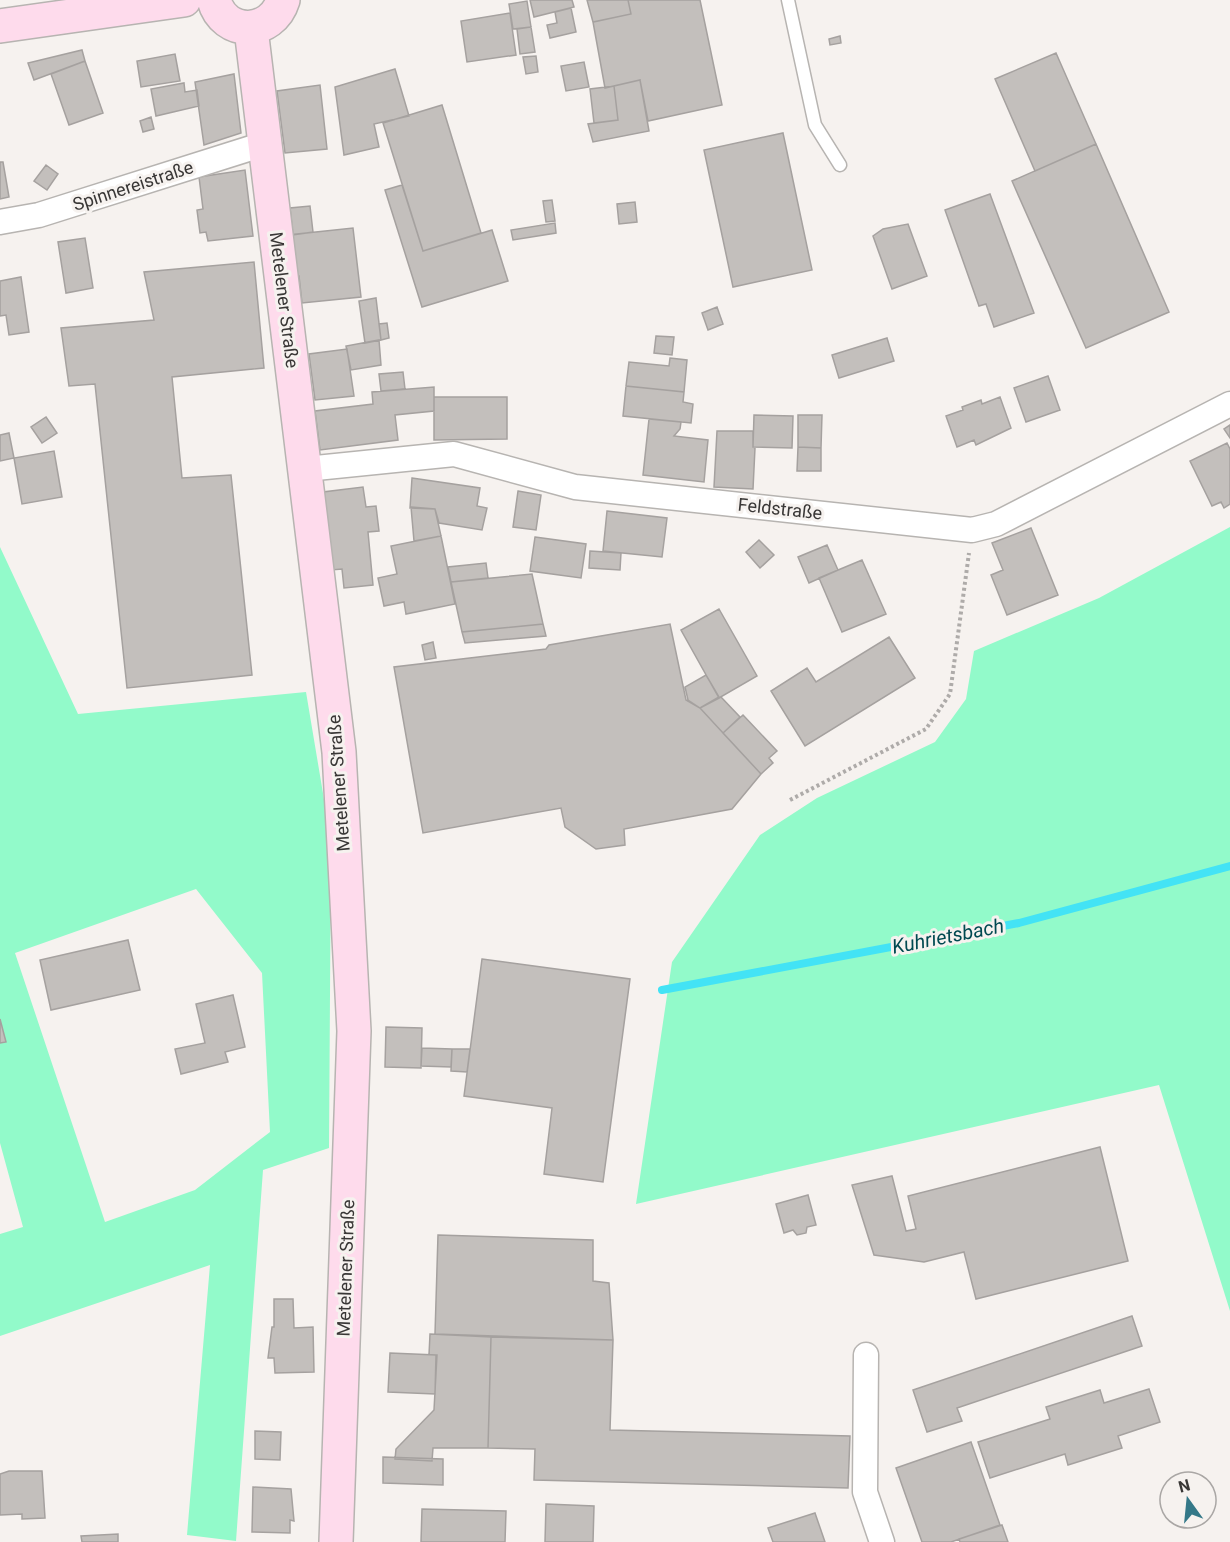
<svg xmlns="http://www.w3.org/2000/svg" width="1230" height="1542" font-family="Roboto,sans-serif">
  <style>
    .green { fill: #92faca; fill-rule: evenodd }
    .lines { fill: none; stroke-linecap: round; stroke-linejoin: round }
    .stream { stroke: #43e3f5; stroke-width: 8 }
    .building { fill: #c3bfbc; stroke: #a5a19f; stroke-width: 1.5 }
    .lane-casing { stroke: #b7b4b1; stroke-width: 15 }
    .street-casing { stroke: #b7b4b1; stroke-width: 27 }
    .secondary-casing { stroke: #b7b4b1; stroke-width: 36 }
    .path { stroke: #aeaba9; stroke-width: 4; stroke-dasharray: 3 3; stroke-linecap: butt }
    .lane { stroke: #fff; stroke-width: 12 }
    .street { stroke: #fff; stroke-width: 24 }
    .secondary { stroke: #fedbec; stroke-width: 33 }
    .labels { text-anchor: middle; stroke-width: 6; stroke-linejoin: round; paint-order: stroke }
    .street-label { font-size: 18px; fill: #393736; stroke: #f6f2ef }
    .water-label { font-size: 20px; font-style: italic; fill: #004951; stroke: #f6f2ef }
  </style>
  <rect width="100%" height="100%" fill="#f6f2ef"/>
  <path class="green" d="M1230,527V1311L1159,1085L636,1204L672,962L760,835L817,798L935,742L966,699L974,651L1099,598Z
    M0,547L78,714L306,692L331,841L329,1148L263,1170L236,1541L187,1535L210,1265L0,1336V1234L23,1227L0,1143ZM196,889L262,973L270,1132L195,1190L105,1222L15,953Z"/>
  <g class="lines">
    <path class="stream" d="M662,990L1019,923L1230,866"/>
  </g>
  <path class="building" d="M530,0H572L574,7L534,17Z
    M587,0H628L631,14L593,22Z
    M628,0H700L722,105L648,121L640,80L605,88L593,22L631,14Z
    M527,1L531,27L513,29L509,4Z
    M571,8L576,32L550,38L547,25L557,23L555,12Z
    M510,13L516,55L467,62L461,21Z
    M531,27L535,52L520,54L517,29Z
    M840,36L841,43L830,45L829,39Z
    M82,50L85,61L34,80L28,63Z
    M1056,53L1096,144L1035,171L995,79Z
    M175,54L180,81L141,87L137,61Z
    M536,56L538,72L526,74L523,57Z
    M85,61L103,113L69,125L51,74Z
    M584,62L589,87L566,91L561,66Z
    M395,69L409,116L374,124L379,147L344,155L335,87Z
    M234,74L241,133L204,145L195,82Z
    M640,80L649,131L593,142L588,124L618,120L614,86Z
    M184,83L185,92L197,90L199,106L156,116L151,89Z
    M320,85L327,149L285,153L277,91Z
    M614,86L618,120L594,123L590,89Z
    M442,105L481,233L423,251L383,123Z
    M151,117L154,129L143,132L140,121Z
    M783,133L812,270L733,287L704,150Z
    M1096,144L1169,312L1086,348L1012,181Z
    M0,162H3L9,197L0,199Z
    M46,165L58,174L47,190L34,181Z
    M245,170L253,236L208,241L206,232L200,233L197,210L203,209L199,177Z
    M402,185L423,251L492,230L508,281L422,307L385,190Z
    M990,194L1034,313L994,327L986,304L979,306L945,210Z
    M552,200L555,221L546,222L543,201Z
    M635,202L637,222L619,224L617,204Z
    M310,206L313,232L293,235L290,208Z
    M555,223L556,233L513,240L511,230Z
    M908,224L927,276L892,289L873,236L883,229Z
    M353,228L361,297L302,303L299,276L292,277L288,235Z
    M85,238L93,288L66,293L58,242Z
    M254,262L264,368L172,377L182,478L231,475L252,675L127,688L95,384L69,386L61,328L154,320L144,272Z
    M21,277L29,332L9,335L6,315L0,316V281Z
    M376,298L381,340L365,343L359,301Z
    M717,307L723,324L708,330L702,313Z
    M387,323L389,338L381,340L379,324Z
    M656,336L674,337L672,355L654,353Z
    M887,338L894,361L839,378L832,355Z
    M379,340L381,365L351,370L346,346Z
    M347,349L354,396L315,400L309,354Z
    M670,358L687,360L684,392L626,386L629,362L669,366Z
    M403,372L405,389L381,391L379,374Z
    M1048,376L1060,410L1026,422L1014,388Z
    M626,386L684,392L683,402L693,404L691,423L623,416Z
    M434,387V411L395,415L398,440L320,450L315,411L373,404L372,392Z
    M434,397H507V439L434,440Z
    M1000,397L1011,428L976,445L974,440L957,447L946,416L963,410L962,407L981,400L982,404Z
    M754,415L793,416L792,448L753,447Z
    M798,415H822L821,448L798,447Z
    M46,417L57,433L42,443L31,427Z
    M649,419L681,422L680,429L674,436L708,440L704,482L643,475Z
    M1230,425V438L1224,429Z
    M717,431H753V447L755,448L753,489L714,487Z
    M9,433L14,458L0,461V435Z
    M1227,443L1230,449V504L1224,508L1221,502L1212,506L1190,461Z
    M798,447L821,448V471H797Z
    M54,451L62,497L22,504L14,458Z
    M412,478L480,488L477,506L487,508L482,530L439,523L435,509L410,508Z
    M363,487L366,507L376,506L379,531L368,532L373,585L344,588L342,569L331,570L323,492Z
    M518,491L541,495L536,530L513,527Z
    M411,507L435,509L441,536L414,541Z
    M607,511L667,518L662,557L603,551Z
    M1031,528L1058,595L1007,615L991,575L1003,570L992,543Z
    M441,536L455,604L406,614L404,602L384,606L378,578L397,574L391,546Z
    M535,537L586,544L581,578L530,571Z
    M759,540L774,555L760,568L746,552Z
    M827,545L838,570L809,583L798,557Z
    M590,551L621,553L620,570L589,568Z
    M862,560L886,614L842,632L819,578Z
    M486,563L488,578L451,582L448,567Z
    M532,574L543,624L462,632L451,582Z
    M719,609L757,676L719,698L681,630Z
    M543,624L546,636L465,643L462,632Z
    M670,624L686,700L700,708L761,774L732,809L624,829L625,845L596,849L565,827L561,808L423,833L394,667L546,649L549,645Z
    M889,637L915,678L805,746L771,691L807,668L816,682Z
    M433,642L436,658L425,660L422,645Z
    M706,675L719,697L700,708L688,700L685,687Z
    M721,697L740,717L723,733L700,708Z
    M743,715L777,751L769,758L773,763L761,774L723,733Z
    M128,940L140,990L51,1010L40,960Z
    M482,959L630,979L603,1182L544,1174L552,1108L464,1096Z
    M233,995L245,1047L225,1052L228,1062L181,1074L175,1049L205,1043L196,1004Z
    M0,1019L6,1042L0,1043Z
    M386,1027L422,1028L421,1068L385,1067Z
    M422,1048L452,1049L451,1067L421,1066Z
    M452,1049H470L467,1072L451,1071Z
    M1100,1147L1128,1261L976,1299L964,1252L924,1262L874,1255L852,1185L892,1176L906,1231L916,1229L908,1196Z
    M808,1195L816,1225L807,1227L806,1233L797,1235L793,1230L784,1233L776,1204Z
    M438,1235L593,1240V1281L609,1283L613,1340L435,1334Z
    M274,1299H293L294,1328L313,1327L314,1372L275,1373L274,1358H268L272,1327H274Z
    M1132,1316L1142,1346L957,1408L962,1421L927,1432L913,1390Z
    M430,1334L491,1337L488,1448H433L432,1461L395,1459L396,1449L434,1410L437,1355H429Z
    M491,1337L613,1340L610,1430L850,1436L848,1488L534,1480L535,1449L488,1448Z
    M390,1353L436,1355L435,1394L388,1392Z
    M1149,1389L1160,1422L1118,1436L1122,1448L1068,1465L1065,1454L990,1478L978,1442L1050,1419L1046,1407L1100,1390L1104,1403Z
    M255,1431L281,1432L280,1460L255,1459Z
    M971,1442L1000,1525L951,1542H922L896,1468Z
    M383,1457L443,1459V1485L383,1483Z
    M9,1471H42L45,1518L22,1519V1514L0,1515V1474Z
    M253,1487L291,1489L294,1521L290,1520V1533L252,1532Z
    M546,1504L594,1506L593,1542H545Z
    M422,1509L506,1511L505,1542H421Z
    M815,1513L825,1542H773L768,1528Z
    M1002,1525L1008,1542H960L959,1539Z
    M118,1534V1542H82L81,1536Z"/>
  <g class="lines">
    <g class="lane-casing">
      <path id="lane" d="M788,0L815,125L840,165"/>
    </g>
    <g class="street-casing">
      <path id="street" d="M0,222L39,215L264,144
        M306,469L454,454L575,487L972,530L996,524L1230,404
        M866,1355L865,1492L882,1542"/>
    </g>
    <g class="secondary-casing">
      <path id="secondary" d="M214,0C224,37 272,36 283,0
        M0,26L184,0
        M251,29L339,752L354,1031L336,1542"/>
    </g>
    <path class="path" d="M790,800L926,729L950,694L969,553"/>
    <use href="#lane" class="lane"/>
    <use href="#street" class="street"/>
    <use href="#secondary" class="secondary"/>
  </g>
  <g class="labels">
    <g class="street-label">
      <text transform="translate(133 186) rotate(-18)" y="6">Spinnereistraße</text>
      <text transform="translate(284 300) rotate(83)" y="6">Metelener Straße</text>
      <text transform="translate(780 509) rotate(6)" y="6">Feldstraße</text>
      <text transform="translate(339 783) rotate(-94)" y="6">Metelener Straße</text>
      <text transform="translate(346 1268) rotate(-88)" y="6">Metelener Straße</text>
    </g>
    <g class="water-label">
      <text transform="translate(948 936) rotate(-11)" y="7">Kuhrietsbach</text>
    </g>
  </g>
  <g transform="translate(1188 1500) rotate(345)"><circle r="28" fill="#f6f2ef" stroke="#aaa7a5" stroke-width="1.5"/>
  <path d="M0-4.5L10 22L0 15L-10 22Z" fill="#347888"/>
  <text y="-9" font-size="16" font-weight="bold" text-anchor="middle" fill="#393736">N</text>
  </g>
</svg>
